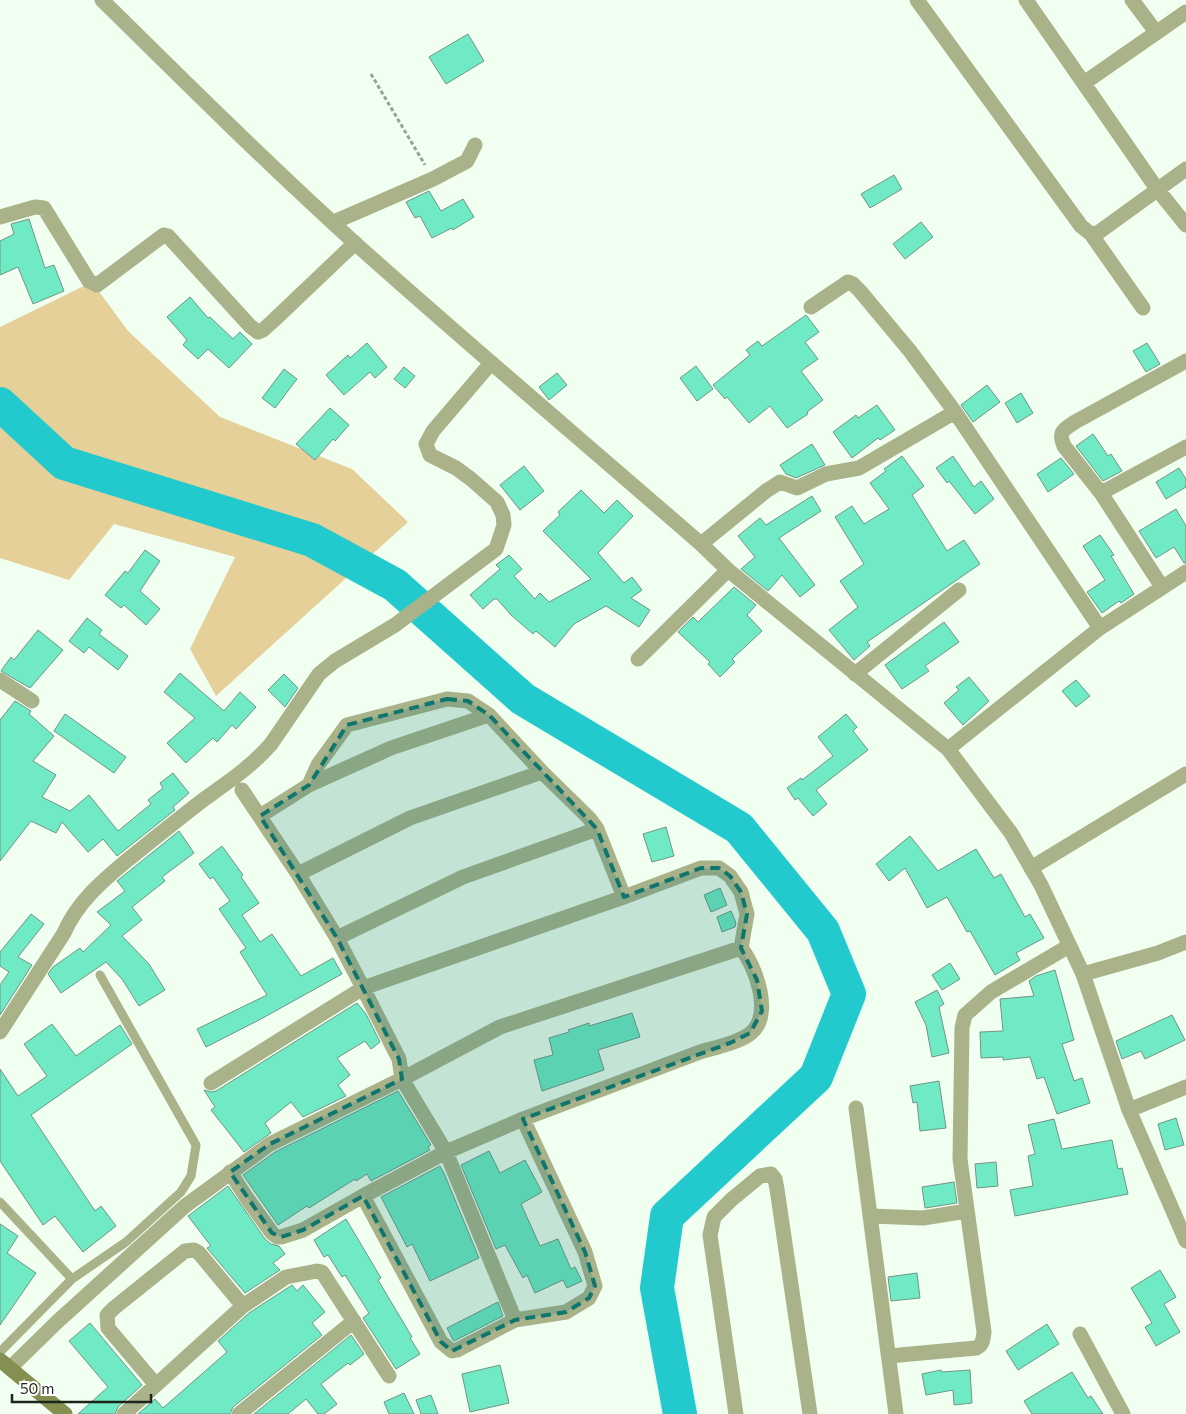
<svg xmlns="http://www.w3.org/2000/svg" width="1186" height="1414" font-family="Commissioner,sans-serif">
  <style>
    .green { fill: #e4d098 }
    .lines { fill: none; stroke-linecap: round; stroke-linejoin: round }
    .river { stroke: #23cacd; stroke-width: 34 }
    .building { fill: #6feac4; stroke: #719587 }
    .path { stroke: #96a395; stroke-width: 3; stroke-dasharray: 4 2.5; stroke-linecap: butt }
    .service { stroke: #aab28a; stroke-width: 9 }
    .minor { stroke: #aab28a; stroke-width: 15 }
    .tertiary { stroke: #aab28a; stroke-width: 15 }
    .secondary { stroke: #848f51; stroke-width: 15 }
    .marked { fill: #0f766e; fill-opacity: 0.2; stroke: #0f766e; stroke-width: 4; stroke-dasharray: 10 6; stroke-linejoin: round }
  </style>
  <rect width="100%" height="100%" fill="#f0ffef"/>
  <path class="green" d="M92,282L128,331L220,417L352,469L408,522L216,696L190,649L235,557L114,524L69,580L0,558V327Z"/>
  <g class="lines">
    <path class="river" d="M0,404L64,463L312,540L395,585L523,699L739,828L823,931L849,994L816,1077L667,1216L657,1288L680,1414"/>
  </g>
  <path class="building" d="M468,34L484,61L446,84L429,57Z
    M894,175L902,189L870,208L861,194Z
    M429,191L441,211L463,199L474,217L453,230L452,228L432,238L420,216L415,218L406,202Z
    M29,219L45,268L54,265L64,291L33,304L18,267L0,275V241L14,234L11,224Z
    M921,222L933,237L905,259L893,244Z
    M190,297L208,318L210,317L233,339L240,332L252,344L229,368L208,349L198,359L183,345L187,340L167,317Z
    M806,315L819,332L805,342L818,359L801,371L823,400L807,412L808,414L787,428L770,406L749,423L727,397L725,399L713,385L750,355L746,350L758,341L762,346Z
    M367,343L387,367L375,378L370,372L344,395L326,375L348,355L350,358Z
    M1147,343L1160,364L1146,372L1133,351Z
    M696,366L713,389L697,401L680,378Z
    M404,367L415,376L405,388L394,379Z
    M284,369L297,379L275,408L262,398Z
    M557,373L567,385L549,400L539,387Z
    M987,385L1000,402L973,422L961,405Z
    M1021,393L1033,413L1017,423L1005,403Z
    M877,405L895,430L880,440L878,438L852,458L833,432L856,415L858,418Z
    M330,408L349,425L335,441L333,439L315,460L296,444Z
    M1093,434L1108,456L1111,454L1122,471L1103,481L1076,446Z
    M812,444L825,465L796,478L786,474L780,465Z
    M902,456L924,486L912,495L947,551L964,540L980,564L867,642L870,646L854,660L829,630L858,607L840,581L864,564L835,517L852,506L864,524L889,509L870,483L886,471L884,469Z
    M953,456L974,487L981,481L994,499L975,514L949,481L947,483L936,468Z
    M1061,458L1074,474L1048,492L1037,474Z
    M524,466L544,491L520,510L500,485Z
    M1179,468L1186,479V487L1166,499L1156,482Z
    M581,490L604,513L617,500L633,516L598,553L624,583L632,577L642,590L631,598L650,610L639,627L606,606L574,624L555,647L536,631L533,634L511,615L497,599H494L483,609L470,595L500,569L496,565L509,555L522,569L514,576L535,599L540,593L549,602L591,579L543,531L560,515L558,512Z
    M812,496L821,511L779,538L815,585L800,597L782,575L768,591L741,569L755,557L738,536L760,518L766,525Z
    M1176,509L1186,526V563H1184L1174,547L1156,558L1139,531Z
    M1100,535L1114,555L1111,556L1134,594L1121,603L1119,601L1102,613L1087,592L1105,580L1083,546Z
    M145,550L160,561L140,591L160,609L146,625L124,605L121,608L105,595L125,571L128,573Z
    M734,587L756,605L747,615L762,631L732,659L735,662L720,677L708,664L710,662L678,632L693,617L698,622Z
    M87,618L102,630L99,634L128,656L118,670L89,647L84,653L69,641Z
    M944,622L959,642L925,666L929,671L902,689L885,665Z
    M38,630L63,650L30,688L1,671L11,657L14,660Z
    M180,673L224,711L240,692L256,707L236,729L232,725L217,742L213,738L186,763L167,743L195,718L164,692Z
    M284,674L298,688L285,707L268,690Z
    M969,677L989,701L963,725L944,703L959,690L956,687Z
    M1076,680L1090,696L1076,707L1062,691Z
    M15,701L31,711L29,714L54,736L33,761L56,775L42,797L70,811L89,795L118,831L151,804L148,800L163,788L160,783L173,773L189,793L173,807L175,810L117,856L103,839L88,852L62,822L56,833L31,821L0,861V720Z
    M65,714L126,757L114,773L54,731Z
    M846,714L857,727L853,731L868,750L816,790L827,804L813,816L798,798L795,800L787,788L801,778L802,780L833,756L818,737Z
    M666,827L674,856L652,862L643,834Z
    M179,831L194,853L162,877L165,881L132,907L142,920L122,936L149,964L165,990L139,1006L122,979L106,962L61,993L48,974L53,967L80,948L83,952L111,925L97,912L125,891L117,881Z
    M910,836L938,871L976,849L994,878L1001,874L1025,917L1030,914L1044,938L1016,953L1020,960L995,975L970,931L967,932L947,897L927,908L905,868L889,881L876,864Z
    M222,846L243,875L241,877L259,903L242,915L260,942L272,934L301,976L333,958L342,974L261,1019L206,1047L197,1029L267,995L240,952L246,948L219,909L230,901L213,877L210,879L199,864Z
    M720,888L727,905L711,912L704,895Z
    M731,911L736,923L735,927L722,932L717,917Z
    M31,914L44,924L18,957L32,965L0,1015V985L9,972L0,966V952Z
    M950,963L960,979L942,990L932,975Z
    M1055,970L1074,1040L1062,1044L1074,1081L1082,1078L1090,1103L1057,1114L1044,1077L1037,1079L1030,1057L1003,1060V1057L981,1058L980,1032L1003,1031L1000,999L1034,996L1029,981L1036,976Z
    M937,990L944,1004L939,1007L949,1053L932,1057L926,1025L915,1002Z
    M357,1003L366,1014L380,1042L371,1049L365,1041L337,1058L350,1075L338,1085L346,1096L303,1117L291,1102L265,1123L271,1133L244,1152L211,1110L215,1107L204,1090L211,1092L216,1091Z
    M632,1013L640,1037L598,1050L604,1070L542,1091L534,1060L553,1055L549,1038L569,1032L568,1030L589,1023V1026Z
    M1172,1015L1185,1040L1145,1059L1141,1051L1122,1059L1116,1041Z
    M52,1024L76,1056L120,1025L132,1044L31,1115L95,1211L101,1206L116,1226L83,1252L55,1216L43,1225L0,1161V1069L18,1096L47,1076L24,1044Z
    M939,1081L946,1128L920,1131L917,1102L913,1103L910,1086Z
    M398,1091L431,1145L428,1147L430,1150L371,1181L367,1174L356,1181L355,1179L309,1208L307,1206L278,1225L243,1175L275,1152Z
    M1176,1118L1184,1145L1165,1150L1158,1124Z
    M1054,1119L1062,1149L1112,1140L1118,1169L1122,1168L1128,1194L1015,1216L1010,1190L1033,1186L1028,1156L1035,1154L1028,1125Z
    M489,1151L500,1173L525,1160L542,1192L521,1204L540,1246L558,1239L571,1269L575,1267L582,1281L567,1288L563,1280L535,1293L527,1275L523,1278L505,1245L496,1249L461,1165Z
    M996,1162L998,1186L977,1188L975,1164Z
    M440,1166L444,1173L479,1258L430,1281L412,1244L407,1247L381,1197Z
    M954,1182L957,1203L925,1208L922,1187Z
    M228,1186L265,1239L271,1244L279,1246L285,1254L273,1263L280,1270L245,1293L207,1248L211,1246L188,1216Z
    M346,1219L381,1278L378,1280L412,1337L410,1338L420,1354L396,1369L363,1318L369,1313L345,1275L342,1277L328,1255L324,1257L314,1240Z
    M0,1224L18,1236L7,1253L36,1273L0,1325Z
    M1160,1270L1176,1297L1164,1304L1180,1332L1156,1346L1145,1327L1152,1323L1131,1288Z
    M917,1273L920,1298L891,1301L888,1277Z
    M292,1285L297,1291L303,1285L325,1312L312,1323L322,1335L233,1407L230,1414H138L155,1399L163,1408L227,1352L218,1341L249,1313Z
    M498,1302L503,1316L454,1341L453,1340L447,1328Z
    M90,1323L142,1385L118,1407L115,1414H78L108,1387L69,1341Z
    M1047,1324L1059,1344L1018,1370L1006,1351Z
    M351,1335L364,1354L350,1365L348,1363L321,1384L337,1404L324,1414H318L306,1399L288,1414H254Z
    M500,1365L509,1403L470,1412L462,1374Z
    M941,1370L942,1372L970,1370L972,1403L954,1405L953,1390L926,1395L922,1374Z
    M1072,1372L1088,1398L1091,1396L1103,1414H1032L1024,1401Z
    M404,1393L414,1414H389L384,1402Z
    M431,1395L438,1414H421L416,1400Z"/>
  <g class="lines">
    <path class="path" d="M371,74L425,165"/>
    <path class="service" d="M0,1202L72,1279
      M0,1352L72,1279L126,1242L181,1192L191,1176L196,1145L100,975"/>
    <path class="minor" d="M917,0L1081,226L1091,234L1143,308
      M1026,0L1157,189L1186,225
      M1132,0L1156,32
      M1084,83L1186,12
      M0,217L35,207L44,208L89,281L97,285L161,237L164,235L168,236L250,326L258,332L263,330L273,321L355,243
      M334,222L433,179L467,161L475,145
      M1091,234L1099,232L1186,169
      M811,307L848,282L853,284L860,291L910,351L955,412L1100,628
      M1101,493L1186,447
      M701,544L766,491L780,482L797,488L826,474L859,468L955,412
      M1162,587L1101,493L1064,446C1058,432 1063,430 1075,422L1186,361
      M638,659L728,570
      M855,674L959,590
      M0,680L32,701
      M948,749L1100,628L1186,572
      M242,790L298,874L337,938L363,988L399,1059L402,1079L446,1152L515,1320
      M260,816L309,785L391,748L489,715
      M1031,868L1186,774
      M298,874L410,818L542,772
      M337,938L463,877L597,829
      M1083,974L1158,953L1186,942
      M0,1032L64,933C77,903 100,883 125,862C151,841 177,820 203,800C228,782 251,767 271,744L319,674L335,661L395,625L496,549L504,525L503,515L497,502L471,479L456,468L430,455L426,444L433,431L491,363
      M211,1083L363,988L624,897L597,829L589,818L542,772L489,715L468,701L447,699L347,725L318,765L309,785
      M856,1108L896,1414
      M1129,1110L1186,1087
      M230,1172L246,1197L272,1233L277,1237H281L303,1230L363,1196L446,1152L523,1119L700,1052C714,1048 741,1042 751,1033C773,1014 756,967 741,948
      M363,1196L441,1342L452,1351L457,1350L515,1320L566,1312L589,1298L595,1286L585,1252L523,1119
      M870,1216L923,1218L967,1211
      M1080,1334L1123,1414
      M889,1356L976,1348C983,1345 983,1339 984,1332L960,1159L962,1028L965,1015L991,992L1069,946
      M10,1368L57,1322L185,1206L270,1144L402,1079L500,1027L741,948L747,914L741,892L730,876L719,868H701L624,897
      M156,1385L108,1328L107,1315L114,1308L185,1251L194,1250L199,1253L243,1306
      M124,1414L243,1306L286,1277L317,1271L322,1272L389,1376
      M239,1414L354,1321
      M736,1414L710,1235L714,1217L731,1200L760,1176L771,1174L775,1179L777,1189L810,1414"/>
    <path class="tertiary" d="M102,0C186,83 270,166 357,245C470,346 586,444 701,544L728,570L948,749L1011,833L1041,885L1083,974L1129,1110L1186,1241"/>
    <path class="secondary" d="M0,1360L65,1414"/>
  </g>
  <path class="marked" d="M447,699L468,701L489,715L597,829L624,897L701,868H719L730,876L741,892L747,914L741,948L757,980L762,1011L750,1033L730,1043L523,1119L585,1252L595,1286L589,1298L566,1312L515,1320L452,1351L441,1342L363,1196L303,1230L281,1237L272,1233L230,1172L270,1144L402,1079L399,1059L337,938L260,816L309,785L347,725Z"/>
  <path d="M12 1394v8h139v-8" fill="none" stroke="#1c251b" stroke-width="2.5"/>
  <text x="20" y="1394" font-size="15" fill="#1c251b" stroke="#ffffff" stroke-width="4" paint-order="stroke">50 m</text>
</svg>
